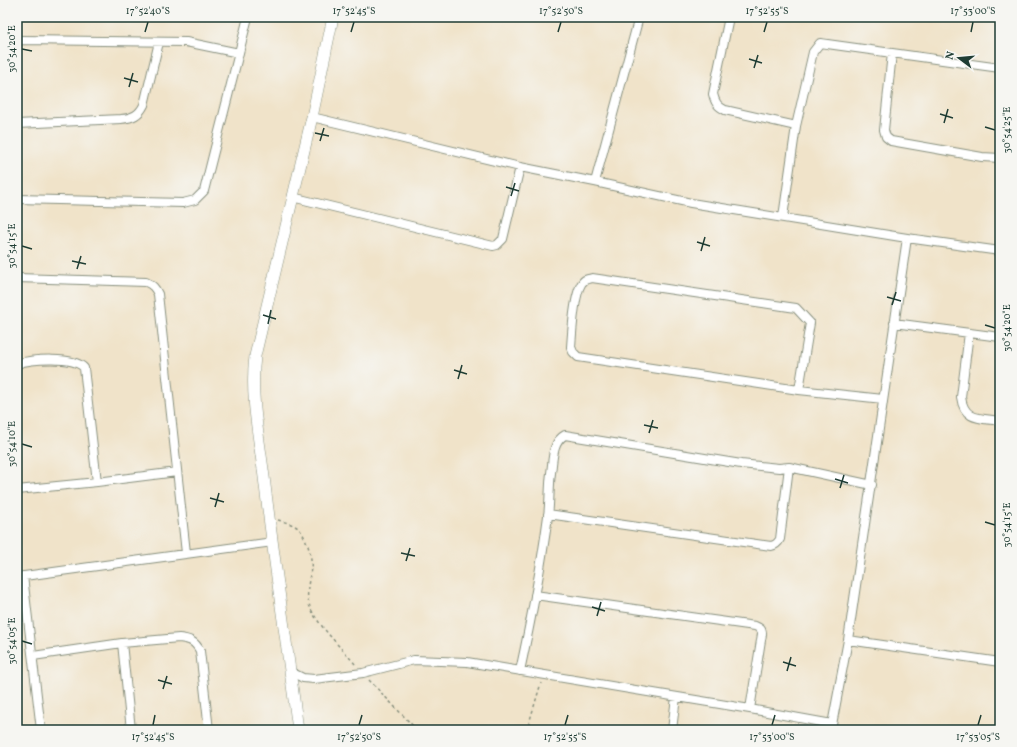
<svg xmlns="http://www.w3.org/2000/svg" width="1017" height="747" font-family="Vollkorn,serif">
  <style>
    .lines { fill: none; stroke-linecap: round; stroke-linejoin: round }
    .street-casing { stroke: #88907e; stroke-width: 10 }
    .secondary-casing { stroke: #88907e; stroke-width: 12 }
    .path { stroke: #88907e; stroke-width: 1.5; stroke-dasharray: 3 3; stroke-linecap: butt }
    .street { stroke: #fff; stroke-width: 8 }
    .secondary { stroke: #fff; stroke-width: 11 }
    .ticks { fill: none; stroke: #1f3d34; stroke-width: 1.5 }
    .neatline { fill: none; stroke: #1f3d34; stroke-width: 1.5 }
    .ticks-label { font-size: 10px; text-anchor: middle; fill: #1f3d34 }
  </style>
  <rect width="100%" height="100%" fill="#f6f6f2"/>
  <filter id="ink" filterUnits="userSpaceOnUse"><feTurbulence type="fractalNoise" baseFrequency=".025" numOctaves="2"/><feDisplacementMap in="SourceGraphic" scale="8" xChannelSelector="R" yChannelSelector="G"/><feConvolveMatrix kernelMatrix="1 2 1 2 8 2 1 2 1" color-interpolation-filters="sRGB"/></filter>
  <filter id="wash" filterUnits="userSpaceOnUse"><feTurbulence type="fractalNoise" baseFrequency=".012" numOctaves="4" result="noise"/><feDisplacementMap in="SourceGraphic" scale="16" xChannelSelector="R" yChannelSelector="G"/><feGaussianBlur stdDeviation="0.9" result="paint"/><feColorMatrix in="noise" values="0 0 0 0 0 0 0 0 0 0 0 0 0 0 0 0 0 1.4 0 .05"/><feComposite in="paint" operator="in"/></filter>
  <g filter="url(#wash)">
    <rect width="100%" height="100%" fill="#f0e3c9"/>
  </g>
  <g filter="url(#ink)">
    <g class="lines">
      <g class="street-casing">
        <path id="street" d="M729,17L713,94C715,102 717,106 725,110L796,126
          M17,41L21,40L186,42L239,53
          M892,53L884,130L886,137L891,141L982,157L1000,158
          M312,117L520,167L595,182L691,203L907,238L1000,251
          M17,124L121,119C133,118 139,115 144,105L159,42
          M595,182L639,17
          M292,197L493,246L497,245L503,239L520,167
          M17,199L183,203L195,200L204,191L248,17
          M783,217L796,126L813,52L820,43L1000,68
          M17,278L146,282C153,285 155,288 158,294L186,553
          M894,323L1000,337
          M969,333L961,397C964,421 981,418 1000,421
          M17,364C31,359 74,356 84,368L97,482
          M799,390L810,323L796,308L592,278C590,279 587,279 585,280C574,286 572,335 571,347L573,352L578,357L799,390L883,399
          M17,490L97,482L177,472
          M548,514L771,546C776,545 778,543 780,539L789,467
          M23,576L41,730
          M17,577L273,542
          M535,595L755,626C760,628 762,629 762,634L750,709
          M848,640L1000,662
          M122,643L131,730
          M33,656L122,643L179,638C189,639 195,641 200,651L209,730
          M520,671C531,620 541,568 548,516C550,502 549,487 551,473C553,460 552,442 565,435L741,464L779,468L789,467L872,485
          M291,672L303,678L314,679L363,673L414,660L467,662L750,709L832,724
          M672,730L676,697
          M831,730L848,640L907,238"/>
      </g>
      <g class="secondary-casing">
        <path id="secondary" d="M298,730C287,645 274,561 264,477C259,437 250,396 255,356L312,117L333,17"/>
      </g>
      <path class="path" d="M278,520C285,522 293,524 298,528C306,535 313,558 311,568C309,583 305,592 310,607C316,623 344,651 356,665
        M369,680L417,730
        M527,730L541,683"/>
      <use href="#street" class="street"/>
      <use href="#secondary" class="secondary"/>
    </g>
  </g>
  <path class="ticks" d="M145,32L148,22M351,32L354,22M558,32L561,22M764,32L767,22M971,32L973,22M22,49L32,51M749,59L762,63M754,68L758,55M124,78L138,82M129,87L133,73M940,114L953,118M944,123L948,109M985,127L995,130M315,133L329,136M320,141L324,128M506,187L519,191M511,196L515,183M697,242L710,246M22,246L32,249M701,251L705,237M72,261L86,264M77,269L81,256M887,297L901,301M892,305L896,292M263,315L276,319M268,324L271,310M985,325L995,328M454,370L467,374M458,379L462,365M644,425L658,428M649,433L653,420M22,444L32,447M835,479L848,483M840,488L844,475M210,498L224,502M215,507L219,493M985,522L995,525M401,553L415,556M406,561L410,548M592,607L605,611M597,616L601,602M22,641L32,644M783,662L796,666M787,671L791,657M158,680L172,684M163,689L167,676M153,725L155,715M359,725L362,715M565,725L568,715M772,725L775,715M978,725L981,715"/>
  <rect width="1017" height="747" fill="none" stroke="#f6f6f2" stroke-width="44"/>
  <g transform="translate(959 58) rotate(286)" stroke="#f6f6f2" stroke-width="3" paint-order="stroke">
  <path d="M0-3L7 15L0 10L-7 15Z" fill="#1f3d34"/>
  <text y="-6" font-size="11" font-weight="bold" text-anchor="middle" fill="#1f3d34">N</text>
  </g>
  <rect x="22" y="22" width="973" height="703" class="neatline"/>
  <g class="ticks-label">
    <text x="148" y="14">17°52'40"S</text>
    <text x="354" y="14">17°52'45"S</text>
    <text x="561" y="14">17°52'50"S</text>
    <text x="767" y="14">17°52'55"S</text>
    <text x="973" y="14">17°53'00"S</text>
    <text transform="translate(11 49) rotate(-90)" y="4">30°54'20"E</text>
    <text transform="translate(1006 130) rotate(-90)" y="4">30°54'25"E</text>
    <text transform="translate(11 246) rotate(-90)" y="4">30°54'15"E</text>
    <text transform="translate(1006 328) rotate(-90)" y="4">30°54'20"E</text>
    <text transform="translate(11 444) rotate(-90)" y="4">30°54'10"E</text>
    <text transform="translate(1006 525) rotate(-90)" y="4">30°54'15"E</text>
    <text transform="translate(11 641) rotate(-90)" y="4">30°54'05"E</text>
    <text x="153" y="740">17°52'45"S</text>
    <text x="359" y="740">17°52'50"S</text>
    <text x="565" y="740">17°52'55"S</text>
    <text x="772" y="740">17°53'00"S</text>
    <text x="978" y="740">17°53'05"S</text>
  </g>
</svg>
